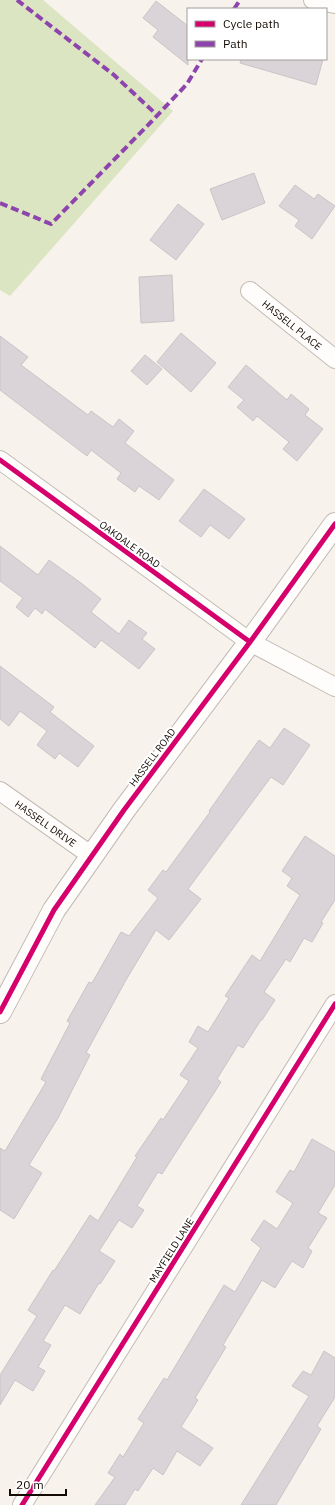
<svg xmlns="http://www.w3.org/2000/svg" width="335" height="1505" font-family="'IBM Plex Sans',sans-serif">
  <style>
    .green { fill: #dce5c1 }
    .building { fill: #dad4d8; stroke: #c9c4c7 }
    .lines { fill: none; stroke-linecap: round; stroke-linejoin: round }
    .street-casing { stroke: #c3bbb3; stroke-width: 20 }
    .secondary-casing { stroke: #c3bbb3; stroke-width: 24 }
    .street { stroke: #fefdfc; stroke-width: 18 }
    .secondary { stroke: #fefdfc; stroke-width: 22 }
    .quiet { stroke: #8e44ad; stroke-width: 4; stroke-dasharray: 8 4; stroke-linecap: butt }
    .cycleway-casing { stroke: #fff; stroke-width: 8 }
    .cycleway { stroke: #d6006c; stroke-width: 5 }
    .labels { text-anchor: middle; stroke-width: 4; stroke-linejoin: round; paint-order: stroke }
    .street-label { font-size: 10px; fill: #120a03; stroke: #fff }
  </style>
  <rect width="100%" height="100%" fill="#f8f2ec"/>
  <path class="green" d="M0,0H43L173,111L10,296L0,290Z"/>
  <path class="building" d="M156,1L188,26V65L153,37L158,30L143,18Z
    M241,59H323L316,85L240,63Z
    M254,173L265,203L222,220L210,189Z
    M295,185L314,199L318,194L335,206L312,239L295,226L299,220L279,206Z
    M178,204L204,224L176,260L150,240Z
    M172,275L174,321L141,323L139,277Z
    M181,333L216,363L191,392L157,362Z
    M0,336L28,357L21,365L88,415L91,411L113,427L119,419L134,431L125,443L174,480L159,500L139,486L135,492L117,479L121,473L91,450L87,456L0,390Z
    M145,355L162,369L147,385L131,371Z
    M246,365L287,400L291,394L309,409L305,415L323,429L297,461L283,449L289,442L257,416L253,421L237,407L244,400L228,387Z
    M204,489L245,519L229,539L210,525L201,537L179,521Z
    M0,546L38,575L49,560L81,583L101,599L91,612L119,634L129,620L147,633L142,639L155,649L139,669L101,640L95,648L45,609L42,614L35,608L28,617L16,607L23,598L0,581Z
    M0,666L54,707L50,712L94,746L78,767L59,753L55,759L37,745L47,731L20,711L9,726L0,719Z
    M284,728L310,745L283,785L271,777L188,889L201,899L169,940L156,930L126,980L86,1053L90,1055L58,1118L29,1165L42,1173L14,1219L0,1210V1148L5,1151L46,1082L41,1079L70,1023L67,1021L89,982L92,983L121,932L129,936L158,898L148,890L163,870L166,872L210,812L209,811L259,740L270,748Z
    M305,836L335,856V900L321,922L323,923L312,942L304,938L290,962L286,959L264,992L275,1000L262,1020H261L243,1048L238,1045L217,1079L221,1082L162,1174L158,1172L137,1206L144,1210L132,1228L119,1220L99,1251L115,1261L100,1284L99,1283L80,1314L65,1305L43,1341L51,1345L38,1367L45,1371L33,1391L15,1380L0,1405V1375L37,1316L28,1310L53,1270L54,1271L90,1215L98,1221L137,1157L135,1156L161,1118L163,1120L189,1081L180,1075L198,1048L189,1042L198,1026L208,1032L229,998L225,996L252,955L260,961L300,895L287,886L292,878L282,871Z
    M312,1139L335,1152V1185L318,1213L327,1218L308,1248L312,1251L303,1268L292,1261L275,1288L262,1280L223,1345L226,1347L195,1398L198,1400L181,1427L213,1448L200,1466L177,1451L163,1475L153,1468L138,1491L135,1489L125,1505H95L115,1477L108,1473L120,1454L123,1457L144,1423L138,1419L164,1378L167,1380L224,1285L235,1292L261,1248L251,1240L264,1220L277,1229L293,1203L276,1192L290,1170L294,1172Z
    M324,1351L335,1358V1397L317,1426L321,1429L276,1505H241L309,1396L292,1386L303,1371L311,1375Z"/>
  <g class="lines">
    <g class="street-casing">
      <g id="street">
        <path d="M313,0L335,4"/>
        <path id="s1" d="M250,291L335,359"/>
        <path d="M0,460L250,642L335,687"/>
        <path id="s2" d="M0,791L92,856"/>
        <path d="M22,1505L335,1004"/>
      </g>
    </g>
    <g class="secondary-casing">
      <path id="secondary" d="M0,1012L54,910L124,810L250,642L335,524"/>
    </g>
    <use href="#street" class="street"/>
    <use href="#secondary" class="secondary"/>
    <path class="quiet" d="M17,0L114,75L157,115
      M234,9L240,0
      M0,203L51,224L151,122L187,84L202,59"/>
    <g class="cycleway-casing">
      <path id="cycleway" d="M0,460L250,642
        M0,1012L54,910L124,810L250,642L335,524
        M22,1505L335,1004"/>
    </g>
    <use href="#cycleway" class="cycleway"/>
  </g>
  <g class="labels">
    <g class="street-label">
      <text dy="4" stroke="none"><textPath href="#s1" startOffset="54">HASSELL PLACE</textPath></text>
      <text transform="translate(130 544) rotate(36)" y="4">OAKDALE ROAD</text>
      <text transform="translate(152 757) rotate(-53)" y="4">HASSELL ROAD</text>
      <text dy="4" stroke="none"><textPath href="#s2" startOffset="56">HASSELL DRIVE</textPath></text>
      <text transform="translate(171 1250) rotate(-58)" y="4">MAYFIELD LANE</text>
    </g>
  </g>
  <rect x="187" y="8" width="140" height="52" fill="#ffffff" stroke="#a09d9a"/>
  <rect x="195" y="21" width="20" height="6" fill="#d6006c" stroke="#a09d9a"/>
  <text x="223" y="28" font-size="12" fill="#120a03">Cycle path</text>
  <rect x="195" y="41" width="20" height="6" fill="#8e44ad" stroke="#a09d9a"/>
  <text x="223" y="48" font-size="12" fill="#120a03">Path</text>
  <path d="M10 1489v6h56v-6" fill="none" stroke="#120a03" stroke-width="2"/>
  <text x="16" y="1489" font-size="12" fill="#120a03" stroke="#ffffff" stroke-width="3" paint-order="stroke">20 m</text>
</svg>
